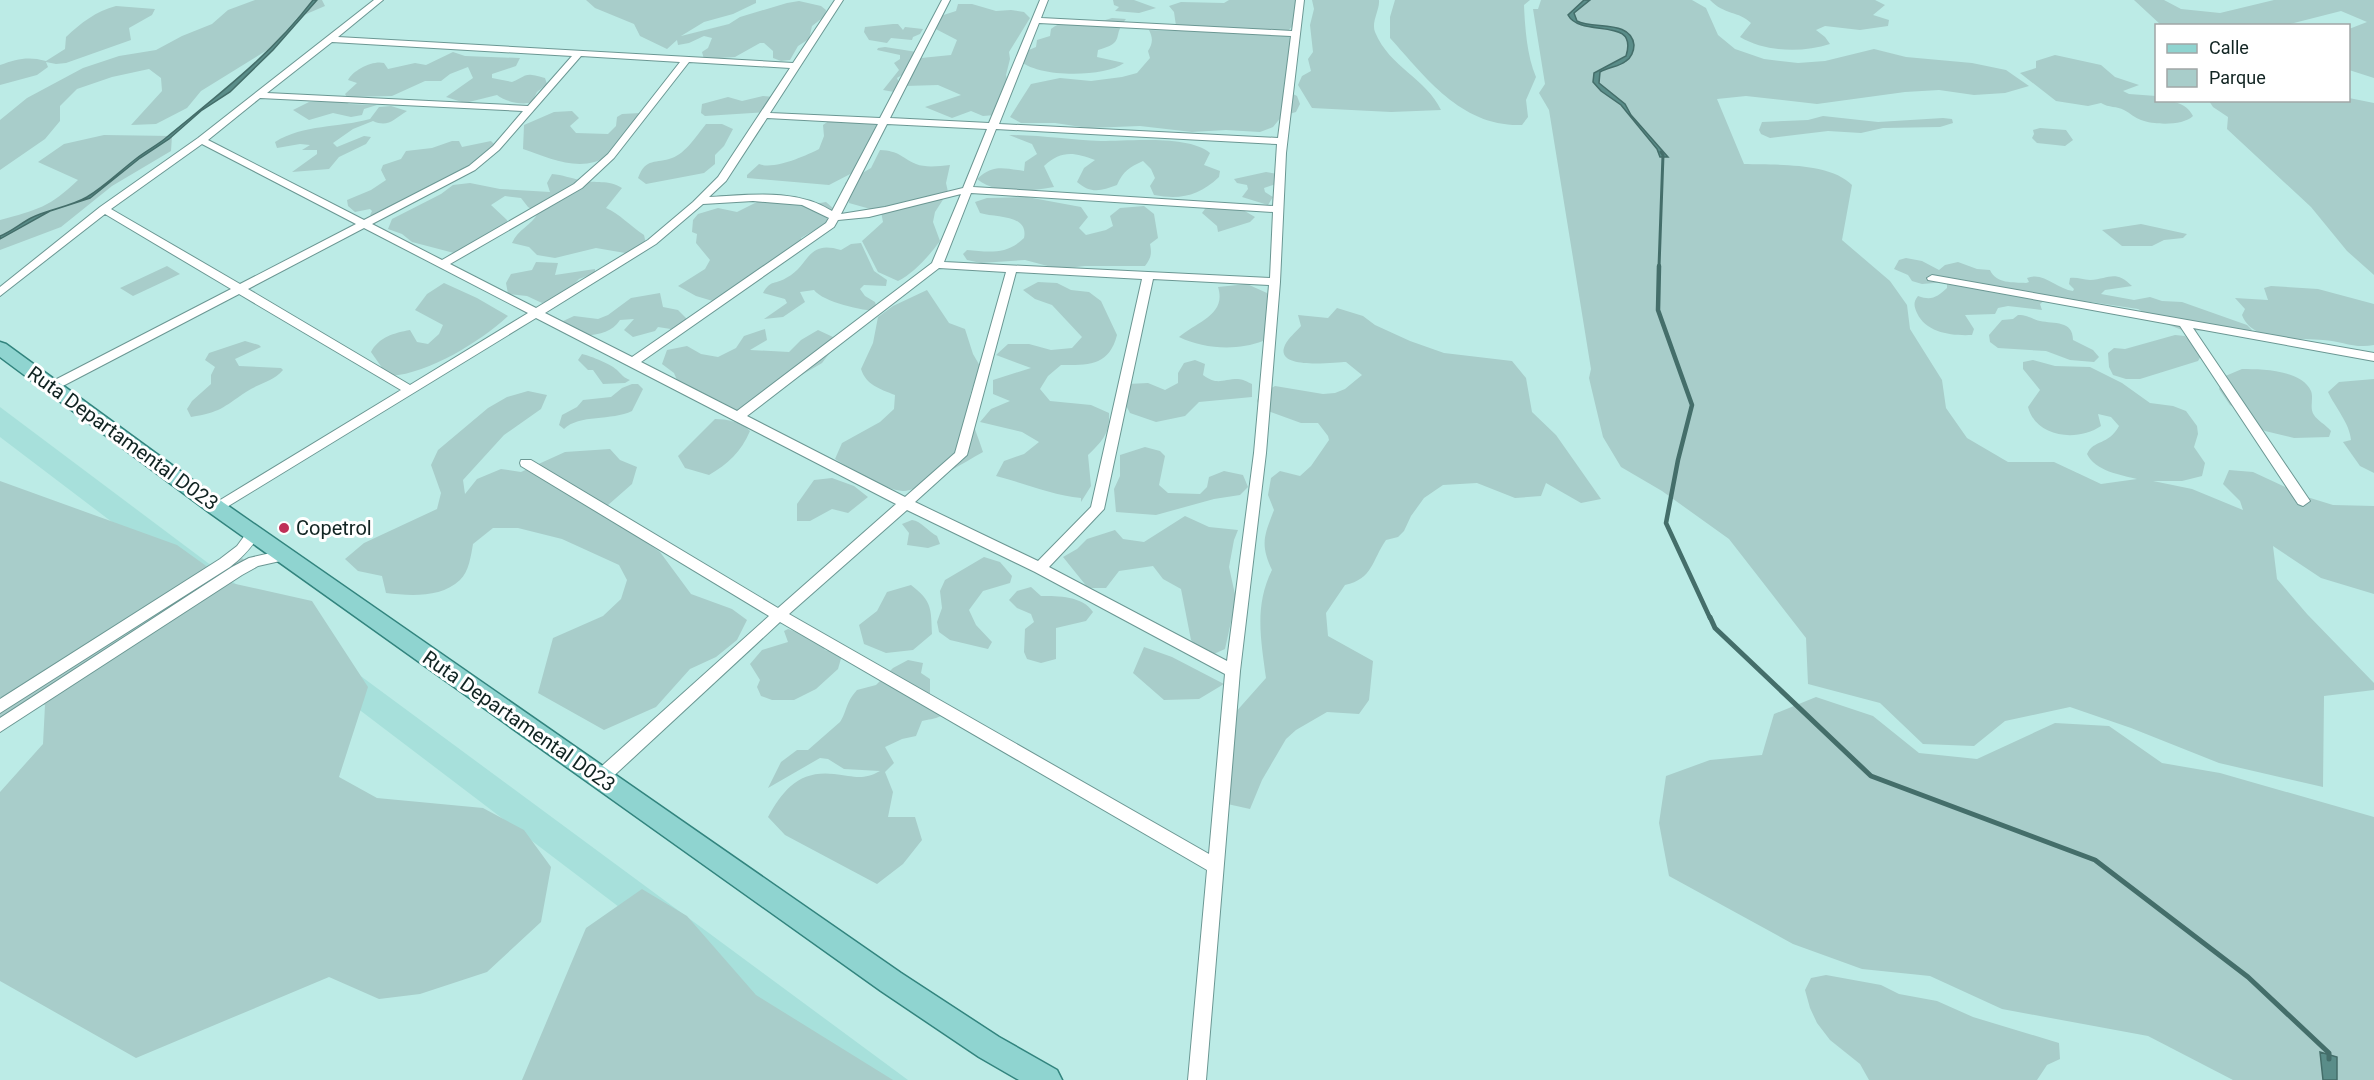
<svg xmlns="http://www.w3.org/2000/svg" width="2374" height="1080" font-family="Roboto,sans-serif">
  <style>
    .built { fill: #a7e0db }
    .green { fill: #a8cdca }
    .water { fill: #5a8d89; stroke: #446e6a; stroke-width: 1.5 }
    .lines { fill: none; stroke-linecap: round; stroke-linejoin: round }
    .stream-far2 { stroke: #446e6a; stroke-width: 3 }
    .stream-far1 { stroke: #446e6a; stroke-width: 4.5 }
    .stream { stroke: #446e6a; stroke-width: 5 }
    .minor-casing { stroke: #6b9793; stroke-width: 2 }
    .primary-casing { stroke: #32847e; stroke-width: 3 }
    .minor { fill: #fff; fill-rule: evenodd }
    .primary { fill: #8fd4d0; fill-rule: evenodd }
    .poi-dot { fill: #bf3058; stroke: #fff; stroke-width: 2 }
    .labels { text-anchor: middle; stroke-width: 6; stroke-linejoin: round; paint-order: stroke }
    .street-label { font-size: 20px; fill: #112422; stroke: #fff }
    .poi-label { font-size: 20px; fill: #112422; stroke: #fff; text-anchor: start }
  </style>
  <rect width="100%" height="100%" fill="#bcebe6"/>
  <path class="built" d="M0,407L240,587L908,1080H847L0,437Z"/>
  <path class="green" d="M255,0H322L325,6L297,18L272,47L201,91L187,108L156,124L131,125L162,91L161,78L149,69L112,77L77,89L60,106V121L45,139L0,170V120L27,98L83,68L119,56L156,50L182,36L212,24L228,10Z
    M586,0H756V3L733,14L704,22L681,36L729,24L740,17L787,3L799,1L821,6L826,10L825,16L812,26L809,39L798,46L790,60L781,61L773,58V51L764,43H760L735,57L704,59L702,52L708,48L712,38L704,36L689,43L678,45L677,40L667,49L640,36L634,24L595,8Z
    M1113,0H1134L1156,8L1139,13L1115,11L1119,7L1114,5Z
    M1229,0H1295L1300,6L1299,19L1287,32L1294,46L1292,76L1284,82L1285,90L1297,96L1300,104L1296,112L1282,116L1273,127L1260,132L1226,130L1192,132L1140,126L1088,128L1055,123H1021L1010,117L1031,84L1060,78L1091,81L1122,77L1137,73L1150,58L1148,51C1153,43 1153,38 1149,30L1178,31L1189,28L1176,26L1174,12L1169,6L1181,2L1224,3Z
    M1312,0H1379C1380,10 1371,22 1375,32C1390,68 1426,78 1441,110L1391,112L1312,108L1298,85L1302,76L1311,71L1308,59L1313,52L1310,25L1314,9Z
    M1395,0H1530L1524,5C1525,28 1527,56 1536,77L1526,100L1528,117L1522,125C1462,127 1427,79 1390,38V17Z
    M1541,0H1692L1706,8L1718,35L1735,49L1764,59L1798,63L1825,61L1874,49L1906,57L1972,63L2006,70L2029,86L2005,93L1974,95L1939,90L1905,92L1817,104L1746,96L1717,99L1744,164C1774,165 1830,162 1852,185L1842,240L1890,281L1907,305L1910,329L1942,380L1946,408L1967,438L2008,462H2054L2101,484L2137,479C2121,475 2095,471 2087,454C2094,439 2108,446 2119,426L2111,417L2098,414L2101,426C2078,442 2036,438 2028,407L2040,390L2023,369V362L2033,360L2055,366L2090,367L2122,383L2150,403L2173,406L2186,411L2197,426L2198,434L2194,447L2205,463L2202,476L2182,481H2153L2192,489L2243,510L2240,501L2223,484L2229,470L2253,472L2307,497L2333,505L2374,506V594L2321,578L2273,546L2277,579L2307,614L2374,683V690L2324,696L2323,787L2219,763L2131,728L2070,707L2005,721L1974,746L1923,744L1880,703L1808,684L1806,638L1729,539L1662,491L1621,467L1603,437L1589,378L1591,369L1549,110L1539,93L1545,84L1533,9H1538Z
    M1710,0H1875L1885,5L1873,15L1889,20L1888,26L1860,30L1825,26L1816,30L1825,37L1830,44C1802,53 1765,52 1740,37L1751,23C1739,11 1724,15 1710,0Z
    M2134,0H2164L2181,9L2220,13L2274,0H2374V78L2349,70V29L2367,22L2341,11L2286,25H2161Z
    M958,4H972L996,11L1011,10L1024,12L1030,18L1009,52L1010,59L1006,75L1009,90L995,115L983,116L971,111L952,118L925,107L961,95L938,85L905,86L899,79L909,72L921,58L951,55L957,40L928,25L931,19L956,11Z
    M116,6L155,9L152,15L129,28L131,40L66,63L56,64L46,62L48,67L37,75L0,85V65C17,59 28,56 46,61L65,49L66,37C81,23 96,11 116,6Z
    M1112,18L1126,19C1111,36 1127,42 1098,50L1097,57L1124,63C1104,78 1035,78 1018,59L1024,52L1036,47L1037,40L1050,36L1051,29C1067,16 1092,26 1112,18Z
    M893,24H898L903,30L905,27L923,29L920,34L913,37L912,40L891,38L887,43L869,40L864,32L865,27Z
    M885,47L917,52L902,75L897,78L900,85L894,92L883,90L899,70L894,63L900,59V55L877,50L878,48Z
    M453,52L465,56L520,58L516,66L492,74V78L512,82C529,75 523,72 545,78L547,84L537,92L532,102C523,106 504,101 497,95L465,103L446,97L473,78L468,67L450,74L441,81H425L392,96L347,97L345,94L357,83L348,80C353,70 373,60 384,63L388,69L415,63L426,65Z
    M2055,55L2101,65L2115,77L2139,85L2123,91L2129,94L2156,96V100C2170,100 2186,102 2193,116C2183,126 2154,125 2141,120C2135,118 2130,113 2124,110C2117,106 2109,108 2101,103L2088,106L2056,101L2020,73L2036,68V61Z
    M763,96L774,97L767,112L705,116L701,113L702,104L728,97L742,101Z
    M2349,98L2374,103V275L2347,251L2311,207L2227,129L2228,117L2213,107L2209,101L2348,100Z
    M343,100L349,104L377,105L364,109L362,115L351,117L333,113L309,120L293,110L309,102Z
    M391,106L407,111C394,119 388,128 373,121L353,129L333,143L337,147L364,136L371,137L366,144L339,157L329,169L292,172L317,154V150H302L310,145L300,144L277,148L275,142C304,124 338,128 370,119L379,107Z
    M572,111L579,118L570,126L576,133L608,134L616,126L617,117L622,114L640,113V120C630,131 620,146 608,155C583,174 549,158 523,149L524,125L554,112Z
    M1823,116L1878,122L1943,118L1952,119L1953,123L1940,127L1883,128L1861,133L1828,131L1770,138L1761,134L1759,130L1762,122L1808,120Z
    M830,120L875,123L881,126L858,170L829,185L747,178V175L759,164C774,170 805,156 819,149L824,136L823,125Z
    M706,124H722L733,129L724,146L715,155V164L704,173L646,184L638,178C646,157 656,164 672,158C686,153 697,135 706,124Z
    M2040,128L2066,130L2073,140L2065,146L2037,143L2032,138L2034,134L2033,130Z
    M104,135L172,136L171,151L112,186L61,227L0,250V220C37,210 50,207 78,180L38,162L64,144Z
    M1009,135C1040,135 1070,140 1101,141C1130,141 1189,135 1210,153L1204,165L1220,171L1219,177C1199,196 1180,200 1154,195L1150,186L1155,178L1151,169L1143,161C1130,167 1123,171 1117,185C1101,191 1091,194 1077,182L1084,168L1095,160C1074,152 1061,150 1044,166L1054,187C1028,191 999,196 977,179C993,164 1003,168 1024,171L1025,162L1037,154L1032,144Z
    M452,141H459L462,147L491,141L495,145L488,152L457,173L372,215H370L372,211L370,209L355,212L348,206L347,200L371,190L386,180L381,170L383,165L401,159L406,151L432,148Z
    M880,150C900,151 900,157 916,164C926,168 939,166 950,165L946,183L948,192L935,212L933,222L940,241C929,256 914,273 898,281L878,272L862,241L883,222L881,212L849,203L845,183L871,168Z
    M1266,172L1278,174L1276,184L1264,188L1265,192L1273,197L1268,205L1242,197L1248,189L1247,185L1237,183L1234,179Z
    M552,174C563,175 570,178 580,180C596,184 608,179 622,188L606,208C620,214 630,226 644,235L646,244L631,254L596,248L555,258L537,255L529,247L512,243C518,229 531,226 538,213L528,207L521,198L505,196L491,205L507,220L508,229C490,238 472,243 454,253L412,242L402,234L388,229L392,219L441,194L453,185L470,183L500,189L550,192L547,183Z
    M1027,197L1081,207L1088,217L1079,228L1086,235L1106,230L1113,226L1110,216L1120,208L1144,206L1154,214L1158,238L1150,244C1152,254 1151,258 1145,266H1085L1059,269L1025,260L981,263L967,260L963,254L967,250C989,252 1007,255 1024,238C1029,214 996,218 980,213L975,202L987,198Z
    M779,200L807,207L814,204L826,202L834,209L828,222L801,238V241L716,302L696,296L678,286L705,269L710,260L696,243L697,234L692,232L693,220L698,214L718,208L737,212L757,202Z
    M1219,206L1243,210L1255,217L1250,222L1218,232L1217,226L1202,213L1205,209Z
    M2141,224L2187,234L2183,238L2164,240L2152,246H2122L2102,230Z
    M861,243L874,271L887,280L886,286L864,285L860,289L865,296L875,302L878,311C863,311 823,302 814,290L800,292L805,302L783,317L764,319L787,303L785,299L763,293C771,279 775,285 786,278C810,266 806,239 841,250L851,244Z
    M1906,258L1922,261L1939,270L1945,265L1958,262L1977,269L1990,270C1996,284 2013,282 2026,283L2029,282L2027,278C2043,271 2057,289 2073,291L2074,289L2069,284L2070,278C2077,277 2083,280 2090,280C2109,279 2115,269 2132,286L2105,290L2101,294L2134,300L2150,297L2162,301L2182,302L2247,325L2252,330L2249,332L2182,330L2159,321L2138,309L2091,302L2045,300L2040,304L2042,310L2008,306L1998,308L1995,314L1965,315L1974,329L1972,335C1952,336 1926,333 1917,313C1914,306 1913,302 1918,296C1932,301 1937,297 1947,288V282L1922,284L1912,281L1908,275L1894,269L1899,260Z
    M536,262L558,263L555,275L595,269V273L579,279L564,295L542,303L527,296L508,294L506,283L511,274L532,270Z
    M167,266L180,274L133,296L120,288Z
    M1038,282L1057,283L1071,290L1089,292L1101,301L1117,335C1109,366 1089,365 1061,365L1048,376L1040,389L1050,401L1091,405L1109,413C1110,434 1102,441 1088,455L1091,486L1081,502V498C1052,495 1024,483 996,476L1004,461L1024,454L1039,442L1022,432L980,422L991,409L1010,401L993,394V380L1031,368L996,355L1008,344H1029L1051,350L1072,348L1082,337L1052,305L1035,299L1023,290Z
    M444,283L477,298L508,316C480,342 429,373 391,376L385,372L371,352C379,337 394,333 410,330L417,342L428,344L439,334L443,325L415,310L427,294Z
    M1247,284L1267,293L1274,311L1263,341C1237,351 1204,349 1179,337C1196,322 1227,315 1218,287Z
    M2271,286L2318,289L2374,304V345C2355,349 2341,341 2323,340C2299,338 2252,343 2242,315L2245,309L2235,298L2268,300L2264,288Z
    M927,290L949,323L965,329L973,354L980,366C978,376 974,383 971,392C965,409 978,436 983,452C966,461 920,491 903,491C884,490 851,469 835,459L842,443L880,422L894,409L895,395C880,389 866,385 861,369L873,343L878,317L893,306Z
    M660,293L663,307L678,310L687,319L677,330L658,327L655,331L633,337L624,330L634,319L620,320C607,340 578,336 559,331L561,322L574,316L598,319L608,315L631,298Z
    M1337,308L1363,316L1375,325L1410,341L1444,353L1512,361L1526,378L1532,412L1556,435L1601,499L1581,503L1546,483L1541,496L1515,498L1477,483L1443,485L1424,498L1411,516L1404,531L1398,537L1386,540C1372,560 1373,579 1345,585L1326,613L1328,636L1373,661L1369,700L1359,714L1327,712L1296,730L1286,739L1262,780L1250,809L1223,803L1216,778L1234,743L1232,724L1234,714L1266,678C1261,640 1254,606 1272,570C1260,544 1264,536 1274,510L1268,495L1271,478L1280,471L1300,476L1311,466L1329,440L1328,436L1318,423H1301L1260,408L1257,401L1259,395L1275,386L1323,394L1335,393L1345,389L1362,375L1346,362C1335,362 1273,371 1285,345C1288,338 1296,332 1301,326L1298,315L1328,318Z
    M2018,315C2028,315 2032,319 2040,321C2054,324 2073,320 2073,340L2093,350L2099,357L2094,362L2070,360L2046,351L1998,348L1990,342L1989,335L2002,320L2013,319Z
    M765,329L767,340L750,350L789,352L801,340L818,330L833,337L832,350L822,363L781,387L749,412L725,413L679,385L674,373L662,364L667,350L687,346L701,354L718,357L736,348L744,336Z
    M2175,335L2185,336L2198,349L2201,356L2198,361L2140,379H2126L2113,375L2109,367L2108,353L2114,348L2125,349Z
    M245,341L259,345L261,347L235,359L239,366L281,368L283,370C273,382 259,383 246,392C222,408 221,412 191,417L187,409L192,401L211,384V375L215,367L205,360L209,353Z
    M582,354C591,356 613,365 618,371C623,376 623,377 630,380L625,383L603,384L593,370H588L578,360Z
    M1195,360L1205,364L1203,375C1218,386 1222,379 1238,379C1242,379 1248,382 1252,384V397L1199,402L1185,416L1156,422L1130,413L1121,396L1128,384L1148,383L1165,390L1178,383V373L1184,363Z
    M2242,369C2262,369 2302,370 2311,391C2314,399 2309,408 2314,415C2317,420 2326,425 2331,431L2329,437L2294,438L2265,431L2254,425L2241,411L2230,405L2219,389L2223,377Z
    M2374,379V473L2360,466L2343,442L2351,440C2350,424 2335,407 2328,392L2339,382Z
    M632,384H638L643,389L632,411C612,421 579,414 564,429L559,425L562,415L577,407L583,400L611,397L622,388Z
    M528,391L547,395L541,409L504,435L463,480L465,494L477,479L501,469L521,472L565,452L610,449L620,460L637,467L632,484L599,513L616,521L660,552L691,594L732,609L747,620L737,640L716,657L690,669L656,707L604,730L538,693L553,638L603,616L621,599L627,580L619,565L562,539L518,528H493L473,544C471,555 469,572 460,580C441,598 410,596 386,593L382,576L358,571L345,559L364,543L437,509L441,493L431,465L438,450L488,408L507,397Z
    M715,419C727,419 742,422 750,431C741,452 728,464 709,475L685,468L678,456Z
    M1145,447L1160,451L1165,456L1159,485L1168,493L1200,494L1207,487L1209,477L1224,471L1243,475L1248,487L1240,495L1214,499L1156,515L1116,512L1114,489L1120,476V455Z
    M832,478L854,486L868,497L848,513L832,509L810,521H797V504L814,480Z
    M0,481L177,545L216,573L242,558L245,561L222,577L231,583L312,601L368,687L339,777L377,798L483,808L524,830L551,867L541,922L487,972L420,994L379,999L329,977L136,1058L0,981V792L43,744L45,705L29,702L0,721V713L18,700L0,697Z
    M1185,516L1209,527L1238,530L1234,540L1229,567L1236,599L1225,649L1207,657L1191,640L1181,589L1163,579L1153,566L1119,571L1106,588H1088L1063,557L1077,549L1087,539L1115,530L1123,539L1144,542Z
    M912,520C921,521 929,532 937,536L940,544L928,548L907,545L909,533L902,524Z
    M984,557L1000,562L1012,576L1010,583L983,591L969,610L976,625L992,642L988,649L950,640L939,632L937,622L942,608L940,591L945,580Z
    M911,585C932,601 931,608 932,634L913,650L886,653L864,644L859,625L877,611L887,592Z
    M1031,587L1041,596C1058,596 1083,596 1093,612L1086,621L1056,628V659L1041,663L1027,659L1024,652L1025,629L1034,622L1031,614L1017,608L1009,600L1017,591Z
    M788,629L818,640L825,650L842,655L838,669L816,689L794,700H772L761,696L757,687L760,680L750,664L762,650L788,642L784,631Z
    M1144,647L1172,657L1224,684L1199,699L1164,700L1133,673Z
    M908,660L923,663L921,673L930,679V694L947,704C945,719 935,718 922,721L916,736L902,739L885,747L894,763L885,772L893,792L888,817H915L922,840L903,864L877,884L785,835L768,817C783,790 799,770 834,774C854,776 862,781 880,771L844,769L828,759L820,758L768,788L781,762L797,750H808L840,722C847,712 845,703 857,690L876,685L893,668Z
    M1816,697L1873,716L1919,753L1977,759L2055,723L2109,726L2162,763L2220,773L2374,817V1080H2233L2148,1036L2002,1009L1930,976L1862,969L1793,944L1669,876L1659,823L1666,776L1710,760L1762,755L1774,714Z
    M642,889L687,916L756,995L893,1080H522L586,928Z
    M1826,975L1881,985L1899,994L1937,1001L1973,1017L2059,1043L2060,1059L2047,1065L2037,1080H1869L1860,1064L1830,1040L1817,1023L1810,1008L1805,990L1811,978Z"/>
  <path class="water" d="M313,0H317L273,50L230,92L202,110L169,139L140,158L90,198L50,211L0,239V236C11,232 21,223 31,218C49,209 70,207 87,197C105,186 120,171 137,158C147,150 158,145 167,137C219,94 272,54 313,0Z
    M1584,0H1590L1574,13L1577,21C1593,30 1631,19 1634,45C1634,51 1631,58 1626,61C1619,67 1608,67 1600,72L1599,83L1625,104L1631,115L1668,157H1660L1657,149L1621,105L1601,91L1593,82L1594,73L1626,56C1639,15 1581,39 1568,15Z
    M2320,1052L2337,1057V1080H2323Z"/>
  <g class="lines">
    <path class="stream-far2" d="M1659,267L1663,155L1661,152"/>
    <path class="stream-far1" d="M1659,266L1658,310L1692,405L1678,460L1666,523L1710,618"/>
    <path class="stream" d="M1710,617L1715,628L1871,776L2095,860L2248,977L2329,1053V1059"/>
    <g class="minor-casing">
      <path id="minor" d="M374,0H383L338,37L793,63L835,0H843L770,113L880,118L942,0H950L890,118L989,123L1040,0H1048L1041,18L1292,31L1296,0H1304L1286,153L1280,282L1266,453L1240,671L1206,1080H1188L1207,870L780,622L606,783L600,785L594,783L592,778L594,773L769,616L521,466L520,463L521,460H531L778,608L896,504L536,318L217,513L212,511L210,508L212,505L401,390L239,294L57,389H49L47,386L49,383L231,289L105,214L0,296V287L100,207L198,138ZM1039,23L1291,36L1278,138L999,124ZM332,42L572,56L528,106L267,93ZM581,56L680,62L608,154L574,184L442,260L372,224L475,170L499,150ZM689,62L790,68L718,177L693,202L648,240L536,308L450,264L582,188L614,158ZM260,98L523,111L493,146L469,166L364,220L208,140ZM767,118L878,124L832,211C796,188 750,195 709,197L726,181ZM887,124L987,129L963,188L885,207L841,214ZM996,129L1277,144L1273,206L973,187ZM202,144L356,224L240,284L111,209ZM971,193L1273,212L1270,278L944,262ZM961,194L932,263L737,411L641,362L834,227L838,220L869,217ZM753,201L802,205L829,218L826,223L632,357L545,313L656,244L703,204ZM364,228L528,313L410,385L248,289ZM939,268L1006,272L955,453L905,497L747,416ZM1016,272L1142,279L1091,507L1038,561L915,502L967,455ZM1153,279L1269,285L1254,453L1227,661L1049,567L1104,509ZM907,510L1035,572L1225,674L1209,854L789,614Z
        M1932,275L2374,353V361L2193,328L2308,498L2310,501L2303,506L2298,504L2180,326L1928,280L1927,278Z
        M253,529L260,534C251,548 243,557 230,567L0,713V699L220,559L237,546L248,531Z
        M284,550L291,555L289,559L258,566L242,575L0,732V718L232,567L249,558Z"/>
    </g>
    <g class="primary-casing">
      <path id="primary" d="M0,342L6,344L224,503L901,973L999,1037L1057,1070L1062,1080H1019L979,1057L881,991L210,513L0,357Z"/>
    </g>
    <use href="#minor" class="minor"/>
    <use href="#primary" class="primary"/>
  </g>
  <circle class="poi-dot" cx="284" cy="528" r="6"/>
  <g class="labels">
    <g class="street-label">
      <text transform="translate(123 438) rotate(36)" y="7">Ruta Departamental D023</text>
      <text transform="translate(519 721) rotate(35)" y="7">Ruta Departamental D023</text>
    </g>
    <g class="poi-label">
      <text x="296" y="535">Copetrol</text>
    </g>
  </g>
  <rect x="2155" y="24" width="195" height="78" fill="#ffffff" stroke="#a0a7a7" stroke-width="1.5"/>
  <rect x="2167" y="44" width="30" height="9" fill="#8fd4d0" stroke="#a0a7a7" stroke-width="1.5"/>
  <text x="2209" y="54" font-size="18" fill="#112422">Calle</text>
  <rect x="2167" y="69" width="30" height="18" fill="#a8cdca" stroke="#a0a7a7" stroke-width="1.5"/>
  <text x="2209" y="84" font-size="18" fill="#112422">Parque</text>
</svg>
